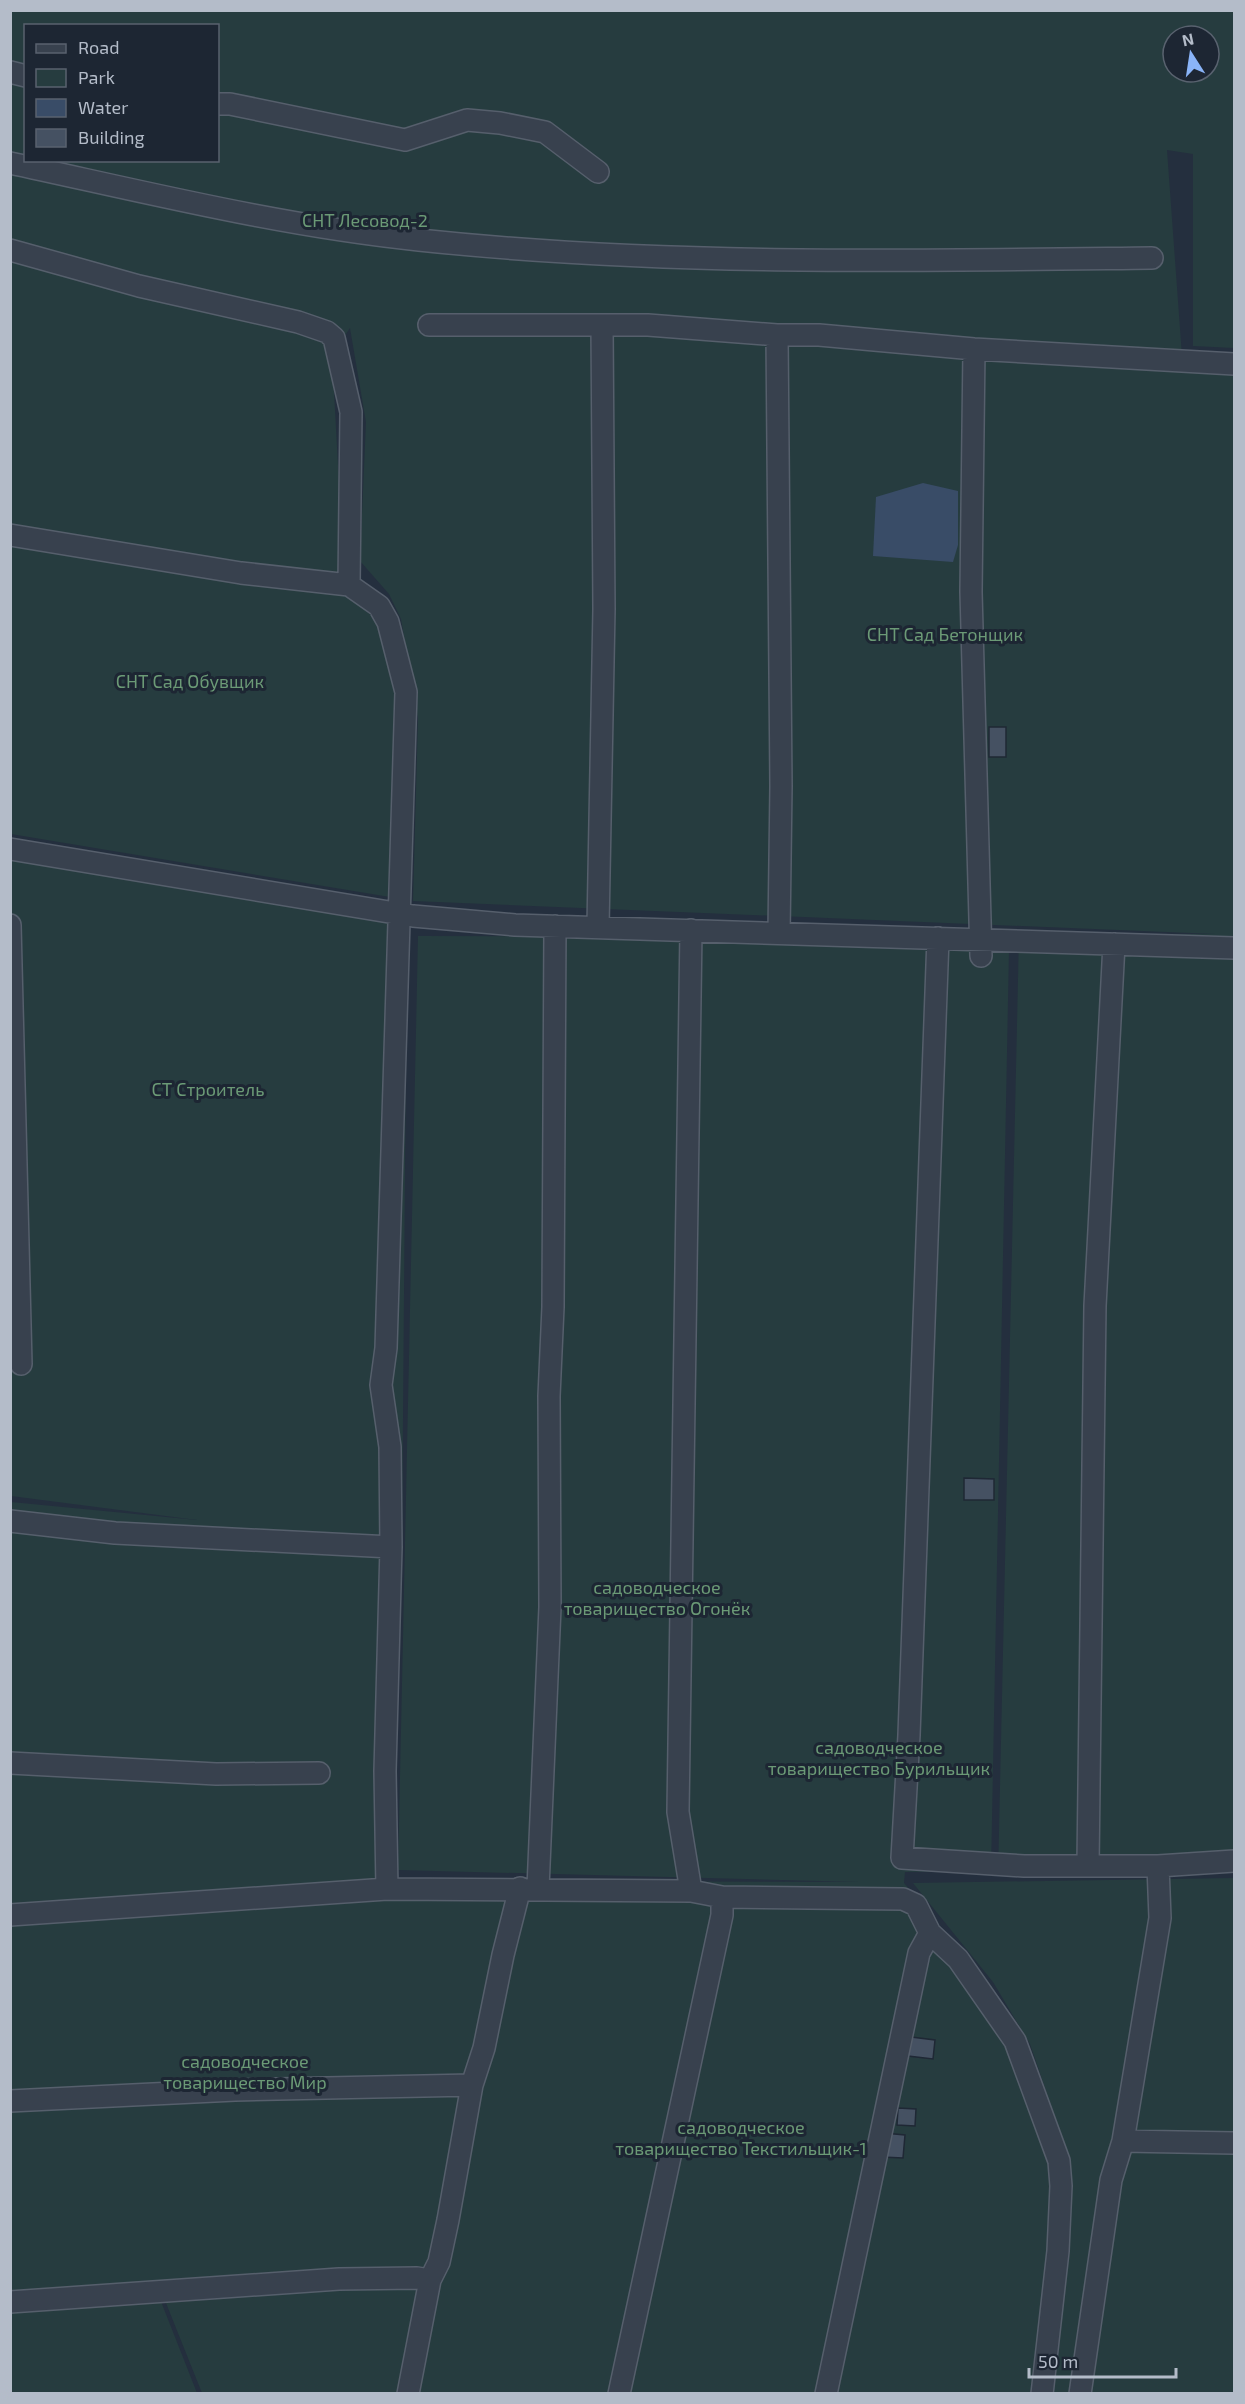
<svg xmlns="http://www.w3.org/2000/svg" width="1245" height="2404" font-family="'Exo 2',sans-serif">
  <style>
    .green { fill: #263c3f; fill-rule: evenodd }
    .water { fill: #394c67 }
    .building { fill: #455162; stroke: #1f2835; stroke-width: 1.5 }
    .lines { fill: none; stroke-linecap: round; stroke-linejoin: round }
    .minor-casing { stroke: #565f6c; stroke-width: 24 }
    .minor { stroke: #38414e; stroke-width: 21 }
    .labels { text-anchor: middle; stroke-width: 6; stroke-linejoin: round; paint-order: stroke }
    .park-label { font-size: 18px; fill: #6b9a76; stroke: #1d2633 }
  </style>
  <rect width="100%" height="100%" fill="#242f3e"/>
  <path class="green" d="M10,11H1234V348L1193,346V154L1167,150L1182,356L1234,358V1871L998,1876L1019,934H1215L413,901L418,718L401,619L389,594L360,561L366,422L350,328L332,355L345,594L381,623L399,681L396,898L11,834ZM26,26H218V160H26ZM1173,36H1209V72H1173Z
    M10,857L407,921L402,1544L386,1542L377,1878L526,1881L860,1882L398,1870L418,936L923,938L1009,950L991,1871L905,1872L904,1883L981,1975L1069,2180L1071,2164L1030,2044L993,1982L913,1883L1234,1878V2393H202L164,2298L160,2299L197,2393H11V1502L197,1520L11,1496Z"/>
  <path class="water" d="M923,483L958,491V545L953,562L873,556L876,497Z"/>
  <path class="building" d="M989,727H1006V757H989Z
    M964,1478L994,1479V1500H964Z
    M911,2037L935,2040L933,2059L908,2056Z
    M898,2108L916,2109L915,2126L897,2125Z
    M884,2133L905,2135L903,2158L882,2157Z"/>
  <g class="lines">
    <g class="minor-casing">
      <path id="minor" d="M10,72L26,76
        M218,104H230L405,140L467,120L500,123L545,132L598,172
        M10,163C145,192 281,226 419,240C663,266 908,261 1152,258
        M10,250L139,286L298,322L327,332L334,338L351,412L349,585
        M429,325H648L777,335H819L974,349L1234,364
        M777,335L781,786L779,933
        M974,349L971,592L981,956
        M10,535L241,573L349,585L379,606L388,622L406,692L386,1348L381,1385L390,1447L391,1547L385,1771L387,1889
        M10,849L413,916L515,925L1234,948
        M10,925L21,1364
        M598,927L604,609L602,326
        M938,938L909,1735L902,1858L1024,1866H1158L1234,1861
        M10,1521L115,1533L391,1547
        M10,1763L216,1774L319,1773
        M1088,1865L1095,1306L1114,944
        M538,1888L550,1607L549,1396L553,1307L555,926
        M691,1891L678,1812L691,930
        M10,1915L387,1889L691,1891L722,1897L903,1899L916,1905L930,1933L958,1959L1015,2041L1059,2161L1061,2186L1058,2251L1042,2394
        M10,2101L235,2090L472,2085
        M1123,2141L1234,2143
        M10,2302L339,2279L417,2278L430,2280
        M408,2394L430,2280L439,2262L448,2220L472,2085L484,2048L503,1955L520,1888
        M619,2394L722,1915V1897
        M826,2394L919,1953L930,1933
        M1080,2394L1111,2180L1123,2141L1160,1918L1158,1866"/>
    </g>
    <use href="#minor" class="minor"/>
  </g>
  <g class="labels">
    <g class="park-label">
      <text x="365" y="227">СНТ Лесовод-2</text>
      <text x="945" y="641">СНТ Сад Бетонщик</text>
      <text x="190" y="688">СНТ Сад Обувщик</text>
      <text x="208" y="1096">СТ Строитель</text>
      <text x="657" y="1594">садоводческое<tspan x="657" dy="21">товарищество Огонёк</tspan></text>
      <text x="879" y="1754">садоводческое<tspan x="879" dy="21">товарищество Бурильщик</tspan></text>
      <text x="245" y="2068">садоводческое<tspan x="245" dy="21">товарищество Мир</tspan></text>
      <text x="741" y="2134">садоводческое<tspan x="741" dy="21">товарищество Текстильщик-1</tspan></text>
    </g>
  </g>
  <rect width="1245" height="2404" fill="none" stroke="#b4bcc9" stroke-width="24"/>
  <rect x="24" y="24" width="195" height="138" fill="#1d2633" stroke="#59626f" stroke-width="1.5"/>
  <rect x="36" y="44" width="30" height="9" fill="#38414e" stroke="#59626f" stroke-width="1.5"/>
  <text x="78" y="54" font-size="18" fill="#b4bcc9">Road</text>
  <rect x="36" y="69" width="30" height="18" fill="#263c3f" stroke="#59626f" stroke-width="1.5"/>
  <text x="78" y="84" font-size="18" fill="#b4bcc9">Park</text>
  <rect x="36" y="99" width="30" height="18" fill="#394c67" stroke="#59626f" stroke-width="1.5"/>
  <text x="78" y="114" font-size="18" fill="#b4bcc9">Water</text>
  <rect x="36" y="129" width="30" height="18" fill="#455162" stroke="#59626f" stroke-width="1.5"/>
  <text x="78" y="144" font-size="18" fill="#b4bcc9">Building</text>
  <g transform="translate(1191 54) rotate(348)"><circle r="28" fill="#1d2633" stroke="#59626f" stroke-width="1.5"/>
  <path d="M0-4.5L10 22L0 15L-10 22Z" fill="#8ab4f8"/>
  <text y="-9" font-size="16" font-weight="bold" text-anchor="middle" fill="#b4bcc9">N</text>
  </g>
  <path d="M1029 2368v9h147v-9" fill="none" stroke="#b4bcc9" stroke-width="3"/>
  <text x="1038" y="2368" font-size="18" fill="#b4bcc9" stroke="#1d2633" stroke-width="4.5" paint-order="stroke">50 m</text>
</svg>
